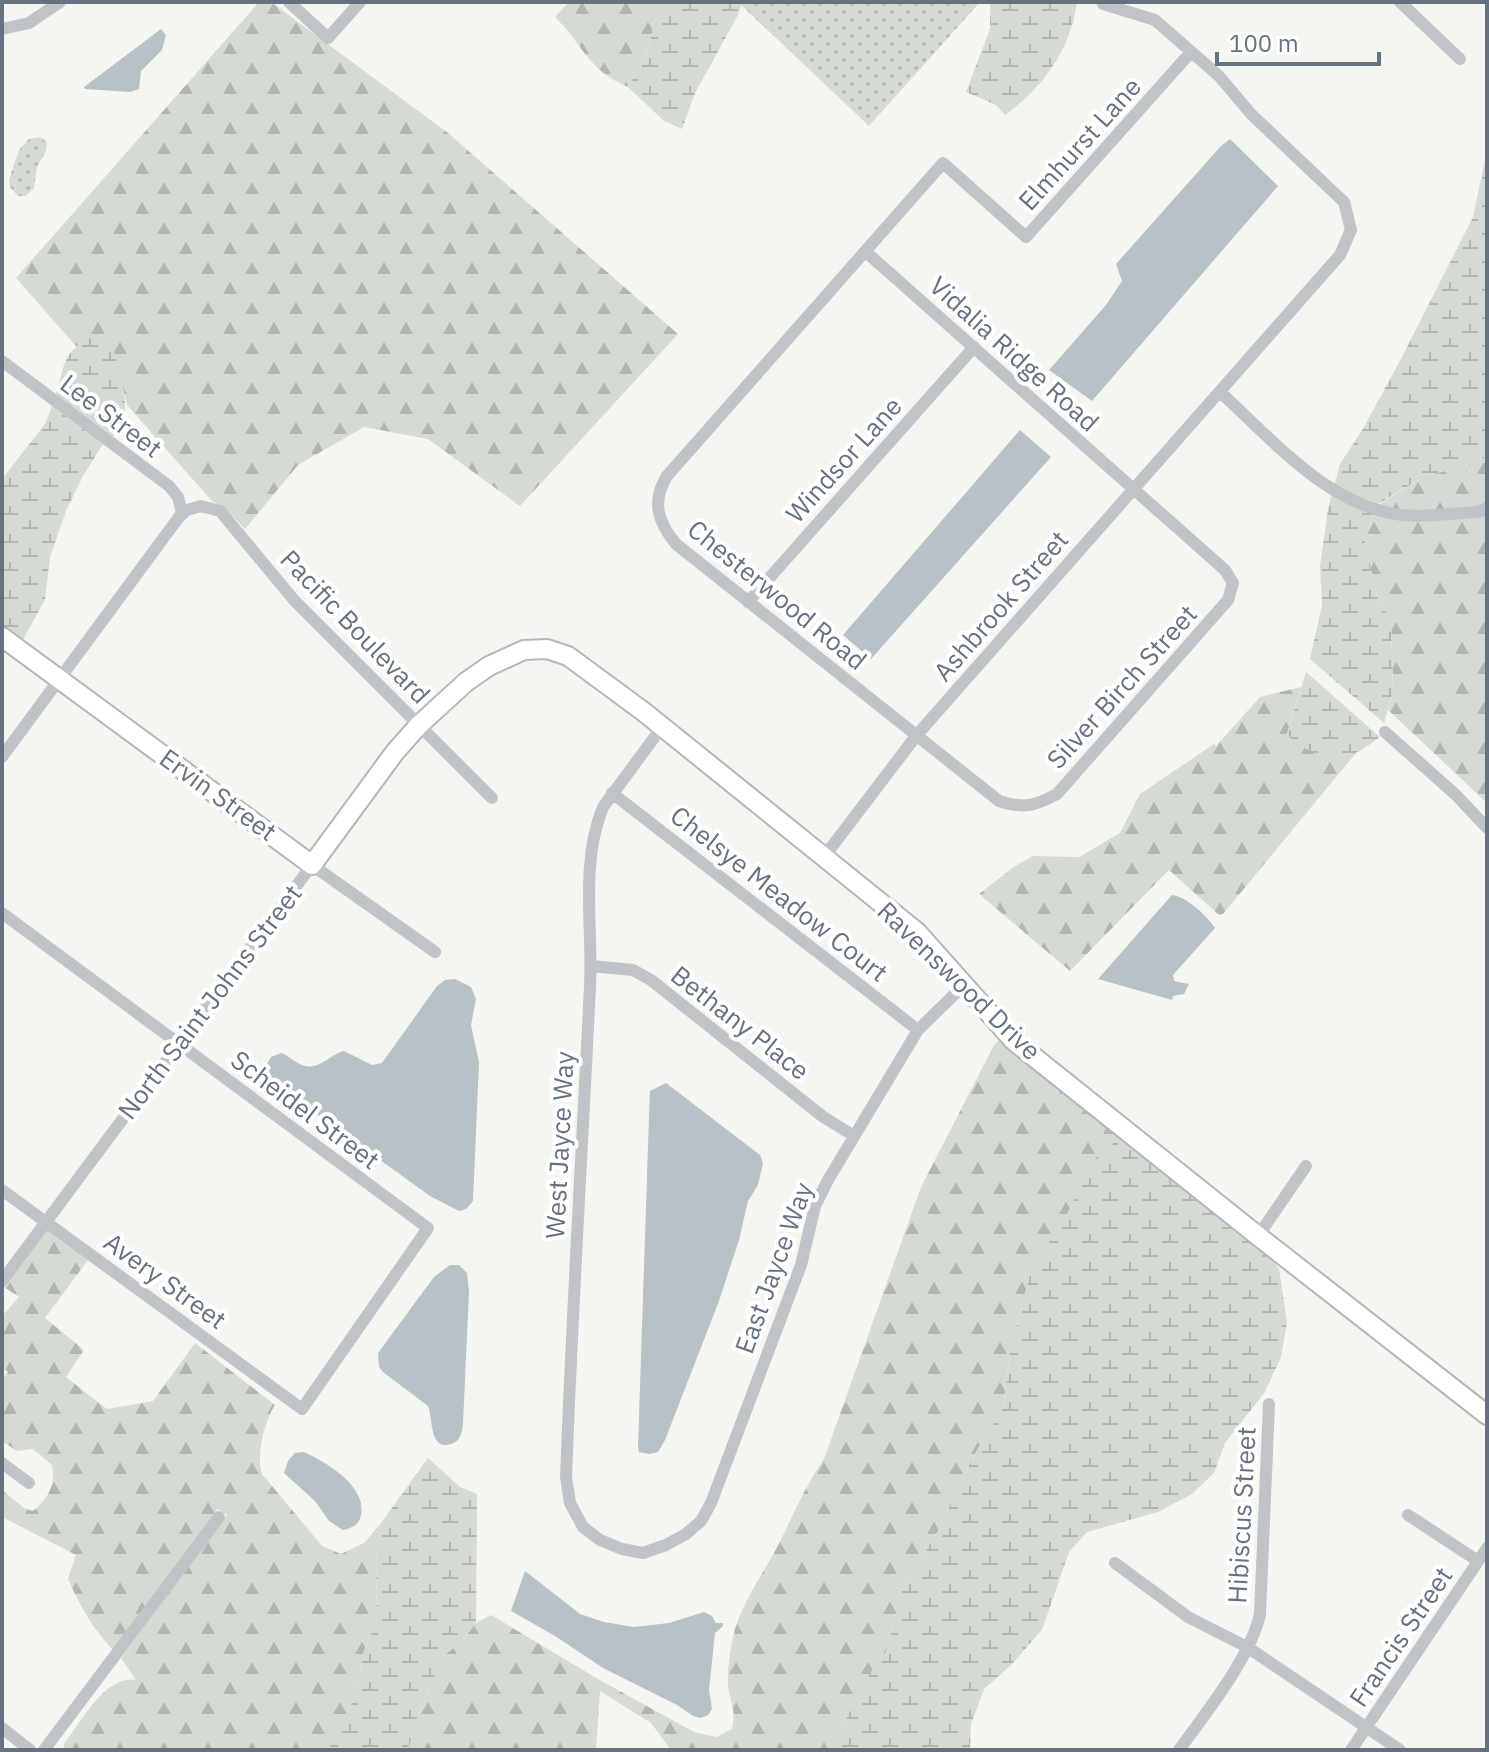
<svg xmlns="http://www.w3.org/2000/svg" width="1489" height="1752" font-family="'IBM Plex Sans',sans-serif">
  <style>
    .grass { fill: url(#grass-dots) }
    .forest { fill: url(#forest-firs) }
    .wetland { fill: url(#wetland-marsh) }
    .water { fill: #b8c1c6 }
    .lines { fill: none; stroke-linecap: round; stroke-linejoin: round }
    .secondary-casing { stroke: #b3b7bb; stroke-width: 22 }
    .street { stroke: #c0c3c7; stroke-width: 12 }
    .secondary { stroke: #fff; stroke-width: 18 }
    .labels { text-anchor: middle; stroke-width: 8; stroke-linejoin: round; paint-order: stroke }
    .street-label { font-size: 26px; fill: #667280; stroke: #fff }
  </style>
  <defs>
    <pattern id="grass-dots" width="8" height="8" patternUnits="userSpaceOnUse" patternTransform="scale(2)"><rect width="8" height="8" fill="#d5dbd3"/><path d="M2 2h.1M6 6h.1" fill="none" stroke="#b1b6b0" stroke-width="1.8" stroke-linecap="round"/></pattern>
    <pattern id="forest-firs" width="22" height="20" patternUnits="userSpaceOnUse" patternTransform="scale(2)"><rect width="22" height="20" fill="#d5dbd3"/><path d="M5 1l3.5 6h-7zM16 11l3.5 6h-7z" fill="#b1b6b0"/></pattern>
    <pattern id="wetland-marsh" width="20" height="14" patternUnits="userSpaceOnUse" patternTransform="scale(2)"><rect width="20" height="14" fill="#d5dbd3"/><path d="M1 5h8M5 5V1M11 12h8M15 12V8" fill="none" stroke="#b1b6b0"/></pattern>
  </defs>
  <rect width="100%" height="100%" fill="#f5f5f2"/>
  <path class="grass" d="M742,2H980L869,126L741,5Z
    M40,137L47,142L46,151L37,167L34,188L26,196H18L10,187L9,180L19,150L29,139Z"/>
  <path class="forest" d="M259,2H271L448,133L678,334L520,506L428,439L364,427L298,465L245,529L224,507L212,501L127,405L112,345L76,346L16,278Z
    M569,2H660L646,55L628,87C586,69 584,45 555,17Z
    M1487,456V803L1388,710L1393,691L1391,621L1377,596L1364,538L1378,505L1425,476L1473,464Z
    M1301,687L1287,734L1329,756L1356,753L1223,914L1219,915L1169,870L1070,971L979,894L1015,866L1033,856L1079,857L1120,833L1140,794L1214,744L1216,746L1260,697Z
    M1001,1037L1122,1136L1031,1269L1010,1354L1003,1408L974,1455L937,1533L903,1587L886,1652L869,1675L830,1750H671L651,1723L600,1691L596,1750H408L418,1715L443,1656L461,1642L476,1623L491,1615L598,1679L694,1732L716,1737L732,1729C735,1712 733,1708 729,1692C726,1679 730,1650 733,1637C740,1606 759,1580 774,1553C791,1521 803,1489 824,1459L921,1187L993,1047Z
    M46,1229L88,1260L45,1318L84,1350L66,1377L107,1409L153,1401L195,1343L275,1405C264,1422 256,1455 262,1474L322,1546L341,1554L364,1543L381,1523L376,1561L377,1619L364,1651L356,1695L328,1750H64V1744C80,1723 106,1674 136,1680L121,1658L227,1515L218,1509L113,1650C93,1629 80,1606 68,1579L76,1555L2,1517V1490L24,1508L33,1511C48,1498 56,1486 52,1465L33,1449L17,1451L2,1441V1380L8,1372L2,1367V1316L19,1297L4,1287Z"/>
  <path class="wetland" d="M660,2H742L738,15L695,93L682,129L664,121L628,87L646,55Z
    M990,2H1077C1071,49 1043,88 1005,115L996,105L966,92L990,29Z
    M1487,150V456L1473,464L1425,476L1378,504L1364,538L1377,596L1391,621L1393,691L1384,723L1310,659L1322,605L1320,566L1328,509L1340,464L1364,427L1402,357L1473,217Z
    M93,337L113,345C117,371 138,417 113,436L56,394C65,365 62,351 93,337Z
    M52,406L103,444L83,476L66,511L50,557L45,600L21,643L2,629V479L45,424Z
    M1306,672L1380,737C1373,742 1365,748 1358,752C1335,762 1302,753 1287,734Z
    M1122,1136L1267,1252L1279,1269L1287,1322L1281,1357L1265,1392L1225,1443L1214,1473L1192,1494L1158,1512L1087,1532L1069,1552L1042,1630L1011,1665L984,1689L971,1724L970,1750H830L869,1675L886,1652L903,1587L937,1533L974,1455L1003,1408L1010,1354L1031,1269L1062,1223L1097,1156Z
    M428,1458L460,1487L477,1494L476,1623L461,1642L443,1656L418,1715L408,1750H328L356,1695L364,1651L377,1619L376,1561L381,1523Z"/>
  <path class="water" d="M161,29L166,35L162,50L141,71L139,89L130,92L85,89L84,87Z
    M1230,139L1278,186L1092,401L1049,370L1106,305L1122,281L1116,264L1221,146Z
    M1020,430L1051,457L871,659L843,635Z
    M1172,895C1187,897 1207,916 1215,928L1173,975L1174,981L1189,984L1184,994L1173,996L1172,1000L1098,979Z
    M455,979L471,987L476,999L471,1025L479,1062L473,1201L466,1209L459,1211L430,1196L279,1087L269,1075L267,1064L271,1057L281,1053C290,1056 296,1064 305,1066C321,1069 329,1055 344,1051L372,1065L382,1063L437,986L445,980Z
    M666,1083L760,1155L763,1163L758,1185L748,1201L739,1240L719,1301L665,1440L658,1452L649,1454L639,1452L638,1447L649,1116L650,1091Z
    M450,1265H459L467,1273L469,1291L463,1423C462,1432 461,1441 451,1444C429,1451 433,1418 428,1406L383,1372L379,1367L378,1353L434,1277Z
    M304,1452C326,1462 367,1486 361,1515C359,1525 352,1528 343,1530L329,1521L315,1501L284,1473L288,1461L295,1453Z
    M525,1571L580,1614L604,1622L634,1627L669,1623L704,1612L712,1616L716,1623H723V1626L715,1633L709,1690L712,1709L708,1715L701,1718L693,1716L677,1705L603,1668L555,1636L511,1611Z"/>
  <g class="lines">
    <g class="secondary-casing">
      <path id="secondary" d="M2,637L312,865L395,752L419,725L466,682L489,666L524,650L547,649L568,656L644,712L917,932L1014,1041L1258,1236L1487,1415"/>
    </g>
    <path class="street" d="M289,2L328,38L360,2
      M1400,2L1460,59
      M2,29L29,23L60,2
      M866,252L1225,570L1233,583L1228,600L1057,794C1035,806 1023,809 999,801L676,544C658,522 651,502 667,476L943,163L1026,237L1191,52
      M2,361L169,486L178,497L182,514
      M1220,392C1272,439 1329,507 1402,515C1426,518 1453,513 1477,512L1487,509
      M748,602L974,347
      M662,727L603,807C580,863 593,927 590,987C582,1150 572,1314 566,1477L570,1503L583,1527L600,1540L622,1549L643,1553L666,1545L686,1534L701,1521L711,1503L801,1265L815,1206L828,1180L918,1030L964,985
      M1385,732L1456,795L1487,828
      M2,757L179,517L187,510L201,506L220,511L294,600L492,798
      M612,793L918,1030
      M824,857L916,736L1340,255L1351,230L1344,202L1251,114L1219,76L1155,20L1103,4
      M2,913L428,1228L302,1409L2,1190
      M591,966L633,970L651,980L822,1116L854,1136
      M1258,1236L1306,1166
      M2,1281L312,865L435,952
      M2,1463L29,1483
      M1408,1515L1478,1561
      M1115,1563L1188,1617L1247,1647L1400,1750
      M2,1728L30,1750
      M44,1750L219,1517
      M1179,1750C1205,1714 1251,1657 1260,1614L1269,1404
      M1351,1750L1487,1548"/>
    <use href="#secondary" class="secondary"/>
  </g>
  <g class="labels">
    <g class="street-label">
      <text transform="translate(1080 144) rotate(-48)" y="9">Elmhurst Lane</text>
      <text transform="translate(1014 354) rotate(42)" y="9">Vidalia Ridge Road</text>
      <text transform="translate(111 416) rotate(37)" y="9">Lee Street</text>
      <text transform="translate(844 460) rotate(-48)" y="9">Windsor Lane</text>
      <text transform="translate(777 595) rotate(39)" y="9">Chesterwood Road</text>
      <text transform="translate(1001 606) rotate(-49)" y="9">Ashbrook Street</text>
      <text transform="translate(355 627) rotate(46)" y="9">Pacific Boulevard</text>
      <text transform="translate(1122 687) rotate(-48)" y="9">Silver Birch Street</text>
      <text transform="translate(218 795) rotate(36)" y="9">Ervin Street</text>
      <text transform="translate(779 894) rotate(38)" y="9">Chelsye Meadow Court</text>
      <text transform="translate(959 981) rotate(44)" y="9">Ravenswood Drive</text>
      <text transform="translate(210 1002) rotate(-53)" y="9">North Saint Johns Street</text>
      <text transform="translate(740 1023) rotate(38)" y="9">Bethany Place</text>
      <text transform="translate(305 1110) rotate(37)" y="9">Scheidel Street</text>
      <text transform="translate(560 1145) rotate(-87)" y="9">West Jayce Way</text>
      <text transform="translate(774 1268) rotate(-70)" y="9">East Jayce Way</text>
      <text transform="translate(165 1281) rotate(36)" y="9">Avery Street</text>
      <text transform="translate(1242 1515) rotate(-87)" y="9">Hibiscus Street</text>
      <text transform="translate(1401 1637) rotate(-56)" y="9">Francis Street</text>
    </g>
  </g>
  <rect width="1489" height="1752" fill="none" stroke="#667280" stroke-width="8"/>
  <path d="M1217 52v12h162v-12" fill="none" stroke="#667280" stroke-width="4"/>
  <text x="1229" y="52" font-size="24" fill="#667280" stroke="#ffffff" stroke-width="6" paint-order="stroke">100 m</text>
</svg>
